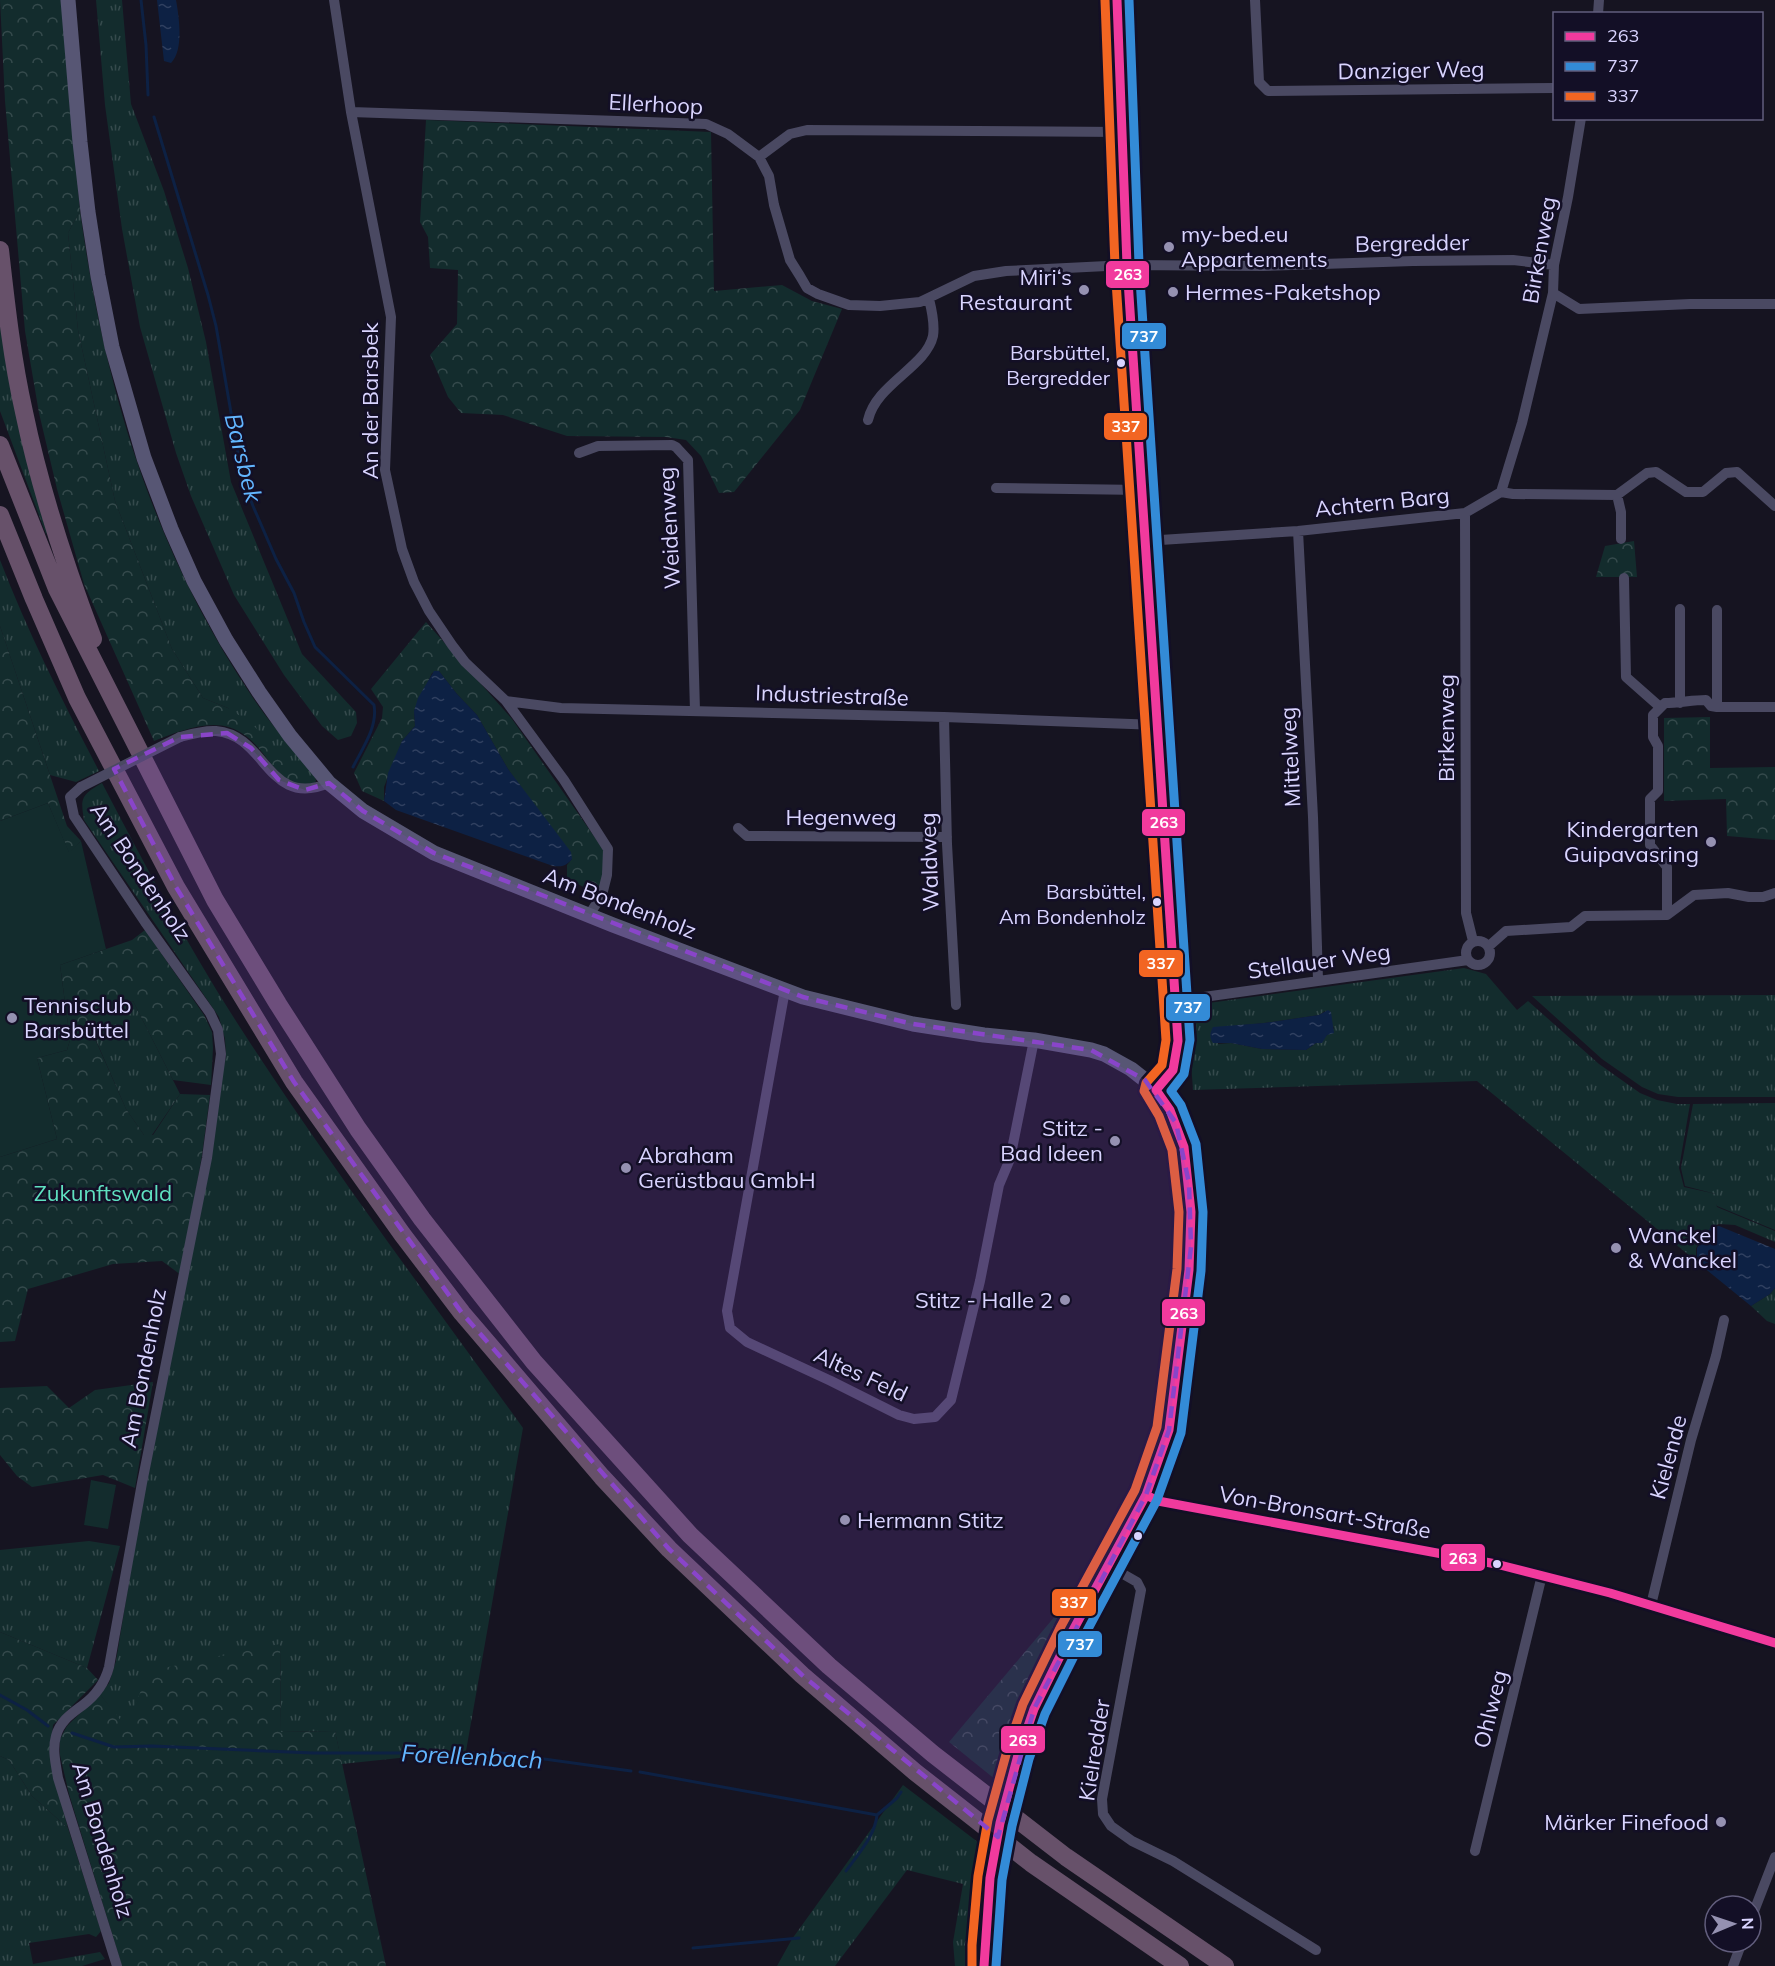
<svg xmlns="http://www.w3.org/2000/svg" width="1775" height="1966" font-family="Mulish,sans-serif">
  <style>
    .grass { fill: url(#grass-tufts); fill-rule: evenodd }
    .forest { fill: url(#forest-crowns) }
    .garden { fill: #132c2d }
    .water { fill: url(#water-ripples) }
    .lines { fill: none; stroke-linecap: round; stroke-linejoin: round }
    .stream { stroke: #0d2144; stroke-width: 3 }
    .minor { stroke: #4a4962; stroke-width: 10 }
    .tertiary { stroke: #4a4962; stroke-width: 12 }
    .secondary { stroke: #575674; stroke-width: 15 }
    .motorway { stroke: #67516a; stroke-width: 18 }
    .minor-bridge { stroke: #4a4962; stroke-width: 10 }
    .secondary-bridge { stroke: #575674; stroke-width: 15 }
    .bus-1-casing { stroke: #130f26; stroke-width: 14 }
    .bus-2-casing { stroke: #130f26; stroke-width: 14 }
    .bus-3-casing { stroke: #130f26; stroke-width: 14 }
    .bus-1 { stroke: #f13a9d; stroke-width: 9 }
    .bus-2 { stroke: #338bd7; stroke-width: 9 }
    .bus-3 { stroke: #f26522; stroke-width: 9 }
    .marked { fill: #8945c9; fill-opacity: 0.2; stroke: #8945c9; stroke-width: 4.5; stroke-dasharray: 12 8; stroke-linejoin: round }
    .poi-dot { fill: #9591b1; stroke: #130f26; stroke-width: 2 }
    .bus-dot { fill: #d9d4ff; stroke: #130f26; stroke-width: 2 }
    .labels { text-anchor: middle; stroke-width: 5; stroke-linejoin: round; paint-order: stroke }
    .bus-label { font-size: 20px; fill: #d9d4ff; stroke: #130f26; text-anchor: end }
    .street-label { font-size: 22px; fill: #d9d4ff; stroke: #130f26 }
    .poi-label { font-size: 22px; fill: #d9d4ff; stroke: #130f26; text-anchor: start }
    .park-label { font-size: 22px; fill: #5fe0c0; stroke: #130f26 }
    .water-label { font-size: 24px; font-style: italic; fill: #62b6ff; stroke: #130f26 }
    .line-badge { stroke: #130f26; stroke-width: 2 }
    .badge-label { font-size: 16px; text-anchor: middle; font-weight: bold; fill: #fff }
  </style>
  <defs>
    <pattern id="grass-tufts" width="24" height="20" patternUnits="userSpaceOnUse" patternTransform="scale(1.5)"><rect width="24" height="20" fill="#132c2d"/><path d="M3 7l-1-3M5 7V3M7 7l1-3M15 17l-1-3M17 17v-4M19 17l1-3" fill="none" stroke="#354a4c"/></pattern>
    <pattern id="forest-crowns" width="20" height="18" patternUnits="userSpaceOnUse" patternTransform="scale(1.5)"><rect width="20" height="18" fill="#132c2d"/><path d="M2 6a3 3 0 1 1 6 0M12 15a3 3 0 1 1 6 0" fill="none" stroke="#354a4c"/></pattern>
    <pattern id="water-ripples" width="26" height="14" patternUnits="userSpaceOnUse" patternTransform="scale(1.5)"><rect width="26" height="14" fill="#0d2144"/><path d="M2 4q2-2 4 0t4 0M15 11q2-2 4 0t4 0" fill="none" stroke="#304060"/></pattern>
  </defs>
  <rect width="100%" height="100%" fill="#161421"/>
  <path class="grass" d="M96,0H122L131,104L164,191L188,268L206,342L231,482L302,654L356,712L357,723L351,736L338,740L322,726L284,675L234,595L191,496L176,453L140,327L122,229L105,105Z
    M80,211C104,386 153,550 253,698C271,725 294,750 315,776L316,781L314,784L305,785L228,708L203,698L172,649L115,501L78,330L68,233Z
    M0,299L48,532L46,534L0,411Z
    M0,560C28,633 63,702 99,771L76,782L50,775L0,626Z
    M102,783C147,869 192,954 245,1035C333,1170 429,1298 523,1428L466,1751L342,1764L335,1731L281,1732L280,1644L125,1728L100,1694L109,1683L116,1661L145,1484L226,1055L225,1039L219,1017L84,820C80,797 82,795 102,783Z
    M1464,968L1486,974L1517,1010L1528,1001L1599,1064L1640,1093L1657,1100L1677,1104H1690L1679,1168L1684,1187L1716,1194L1685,1186L1681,1168L1693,1104L1775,1103V1230L1717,1206L1716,1204L1717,1207L1775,1231V1242L1735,1225L1719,1224L1711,1227L1696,1248V1261L1477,1081L1193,1090L1187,1006ZM1325,1011L1334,1028L1325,1037L1306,1050L1262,1049L1231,1043L1218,1044L1213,1028L1264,1023L1319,1015Z
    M1775,995V1097H1678L1658,1094L1642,1087L1602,1059L1532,996Z
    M133,1001L180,1094L152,1135H144L126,1109L88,1022Z
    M1775,1288V1324L1767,1321L1751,1306L1770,1294Z
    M89,1541L120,1546L87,1668L0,1632V1550Z
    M0,1756L9,1760L32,1796L68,1828L101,1931L96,1937L89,1934L29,1943L33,1964L100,1952L105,1959L82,1966H0Z
    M903,1785L983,1846L974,1921L973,1966H955L953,1942L963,1884L907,1870L835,1966H777L792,1939Z"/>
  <path class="forest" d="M0,0H62L80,211L68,233L78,330L115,501L172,649L203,698L228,708L252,724L299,773L305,785C291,784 283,777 274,767C265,757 257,744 246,736C218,714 183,730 154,741L84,584L57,489L39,413L25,331L5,101Z
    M426,120L711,132L714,291L782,285L812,301L842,309L800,410L734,492L719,493L701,456L686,440L666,437L567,436L503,415L461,413L448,397L430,355L457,324L458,270L430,268L428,237L420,222Z
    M1634,541L1637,577H1596L1605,546Z
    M426,622L512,719L605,852L603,876L598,895L567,878V865L572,859L508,769L477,715L457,694L439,671L432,673L414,711L415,726L402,741L384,787V801L362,791L354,773L382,718L383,707L371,689Z
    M0,626L67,826L81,841L69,853L48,803L0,821Z
    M1710,717V768L1775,767V840L1727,836L1726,799L1664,801V718Z
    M145,930L204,1015L212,1032L213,1048L211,1085L173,1080L133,1001L88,1023L126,1109L144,1135H153L180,1094L210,1095L202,1155L181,1275L162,1261L113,1264L28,1289L15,1341L0,1342V1157L57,1139L37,1058L67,1050L70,1040L60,965L132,940Z
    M153,1382L135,1488L103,1475L32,1487L17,1476L0,1455V1388L47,1386L69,1408L95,1390Z
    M1061,1609L1023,1701L996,1780L949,1742Z
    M0,1632L87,1668L98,1680L53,1725L50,1753L55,1780L68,1828L32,1796L9,1760L0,1756Z
    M280,1644L281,1732L335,1731L386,1966H122L69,1794L60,1755V1739L67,1726L100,1694L126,1727L149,1671Z"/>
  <path class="garden" d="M48,803L69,852L81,841L106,949L60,965L70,1040L67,1050L37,1058L57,1139L0,1157V821Z
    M91,1480L116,1485L108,1529L84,1525Z"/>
  <path class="water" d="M157,0H176C179,17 184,50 171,63L164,61Z
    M434,671H439L457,694L477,715L508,769L571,852L572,859C566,866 562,867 553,866L396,810L384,801L388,773L402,741L415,726L414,711L418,698Z
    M1328,1010L1331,1012L1334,1033L1327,1035L1322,1043H1316L1306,1050L1262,1049L1231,1043H1213C1209,1037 1210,1033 1213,1027L1264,1023L1319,1015Z
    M1719,1226L1775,1249V1288L1770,1294L1751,1306L1697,1262V1248L1711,1227Z"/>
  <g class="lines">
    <path class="stream" d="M141,0L146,45L148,95
      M154,117L208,295L216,326L242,476L253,506L276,559L294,593L304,622L315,647L374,705C378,727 362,749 353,767
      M0,1695L27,1710L48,1726
      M72,1733L114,1747L152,1746L313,1753H501L631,1771
      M640,1772L877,1815L897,1798L901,1792
      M846,1871C858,1854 875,1836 877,1815
      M693,1948L799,1938"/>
    <path class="minor" d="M334,0L351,112L391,317L385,470L402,549L414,582L429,611L452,645L465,662L506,701L564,780L608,849L607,875L602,895L589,915
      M1255,0L1259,82L1268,91L1554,88
      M1598,14L1599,0
      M351,112L706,124L728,134L759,157L790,134L807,130L1122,132
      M759,157L769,176L774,205L790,260L800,276L807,288L818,294L849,305L880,306L920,302L974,276L1006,271L1127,265L1263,266L1413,261L1513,260L1554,265
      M1553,293L1579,309L1690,304H1775
      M868,420C876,384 926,367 933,336C935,324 932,311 929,299
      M579,453L598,446L672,445L676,447L688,460L695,711
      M996,488L1143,490
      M1501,492L1522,423L1553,293L1554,265L1568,197L1581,118
      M1617,495L1621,512V539
      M1465,513L1466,913L1473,941
      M1298,531L1313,817L1318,980
      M1145,541L1298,531L1465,513L1501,492L1513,494L1617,495L1647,473L1656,472L1686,492H1703L1726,473L1737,472L1775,506
      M1624,578L1626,677L1660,707
      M1680,609V703
      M506,701L561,708L944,717L1158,725
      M1717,707V610
      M944,717L947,844L956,1005
      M180,737C191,734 204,730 216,731C267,735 267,809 329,783
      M81,787L70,797L74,816L145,922L210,1013L218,1030L221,1054L207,1158L142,1483L109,1667C105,1682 95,1696 83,1705C71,1714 60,1721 56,1736C52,1750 56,1765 58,1778L117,1966
      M738,828L747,836L947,837
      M1667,915V867L1650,845V799L1658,791V746L1653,737V715L1665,703C1679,703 1692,700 1706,700L1711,706L1717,707H1775
      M1466 953a12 12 0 1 1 24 0a12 12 0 1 1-24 0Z
      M1489,946L1506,931L1571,927L1585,916L1667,915L1694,895L1728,893L1749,897H1763L1775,893
      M785,990L727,1311L730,1328L747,1342L831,1381L899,1415L914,1419L935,1417L951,1400L980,1281L999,1185L1010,1159L1034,1040
      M1175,1001L1468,960
      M1146,1495L1158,1501L1496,1564L1610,1593L1775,1643
      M1109,1566L1137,1582L1141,1590L1102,1799L1103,1814L1111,1826L1132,1841L1173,1861L1316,1950
      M1651,1605L1691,1440L1716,1356L1724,1320
      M1475,1851L1542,1575
      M1751,1919L1775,1857
      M1733,1966L1742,1942"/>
    <path class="tertiary" d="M1117,0L1127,265L1178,1041L1173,1070L1156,1090"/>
    <path class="secondary" d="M68,0L80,142L88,212L98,276L112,347L144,458L171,529L194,581L226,640L259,692L290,736L329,783L363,811L434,853L613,925L803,997L913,1024L984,1035L1034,1040L1091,1050L1104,1054L1131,1069L1145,1080L1156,1090L1170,1110L1184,1147L1191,1212L1189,1270L1169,1430L1146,1495L1071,1634L1034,1709L1018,1755
      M984,1966V1946L990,1878"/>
    <path class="motorway" d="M0,250C6,304 12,359 24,412C40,489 65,565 93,639
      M0,445L57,589L215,900L278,1004L358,1129L422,1219L534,1362L690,1535L829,1666L933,1754L1066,1857L1225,1966
      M0,515L34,599L77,698L176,887L294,1082L402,1234L462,1313L602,1477L669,1549L802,1675L915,1772L1031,1863L1180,1966"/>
    <path class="minor-bridge" d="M81,787L180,737"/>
    <path class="secondary-bridge" d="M990,1878L1000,1823L1018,1755"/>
    <g class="bus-1-casing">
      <path id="bus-1" d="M1117,0L1127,265L1178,1041L1173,1070L1156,1090
        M1146,1495L1158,1501L1496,1564L1610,1593L1775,1643
        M984,1966L990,1878L1000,1823L1018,1755L1034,1709L1071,1634L1146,1495L1169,1430L1189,1270L1191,1212L1184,1147L1170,1110L1156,1090"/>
    </g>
    <g class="bus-2-casing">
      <path id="bus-2" d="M996,1966L1002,1880L1012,1826L1029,1759L1045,1714L1082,1640L1157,1500L1181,1433L1201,1271L1203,1212L1196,1144L1181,1105L1171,1091L1184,1074L1190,1040L1139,264L1129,0"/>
    </g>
    <g class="bus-3-casing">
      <path id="bus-3" d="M972,1966V1945L978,1876L988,1820L1007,1751L1023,1704L1060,1628L1135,1490L1157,1427L1177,1269L1179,1212L1172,1150L1159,1116L1144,1091L1146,1083L1162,1065L1166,1040L1115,266L1105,0"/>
    </g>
    <use href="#bus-1" class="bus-1"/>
    <use href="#bus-2" class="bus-2"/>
    <use href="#bus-3" class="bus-3"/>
  </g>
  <path class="marked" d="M227,733L251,748L279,780L305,790L329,783L363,811L434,853L803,997L913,1024L1091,1050L1145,1080L1176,1123L1189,1183L1191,1247L1169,1430L1146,1495L1034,1709L998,1837L802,1675L669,1549L462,1313L294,1082L176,887L114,769L180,737Z"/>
  <g class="poi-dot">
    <circle cx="1169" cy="247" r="6"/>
    <circle cx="1084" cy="290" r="6"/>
    <circle cx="1173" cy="292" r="6"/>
    <circle cx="1711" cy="842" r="6"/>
    <circle cx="12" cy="1018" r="6"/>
    <circle cx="1115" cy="1141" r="6"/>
    <circle cx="626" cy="1168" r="6"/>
    <circle cx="1616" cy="1248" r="6"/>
    <circle cx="1065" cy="1300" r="6"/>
    <circle cx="845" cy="1520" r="6"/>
    <circle cx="1721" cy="1822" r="6"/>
  </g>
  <g class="bus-dot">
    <circle cx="1121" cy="363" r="5"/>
    <circle cx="1157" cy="902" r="5"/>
    <circle cx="1138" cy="1536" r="5"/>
    <circle cx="1497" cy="1564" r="5"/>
  </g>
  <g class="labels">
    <g class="bus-label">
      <text x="1110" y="360">Barsbüttel,<tspan x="1110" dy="25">Bergredder</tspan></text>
      <text x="1146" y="899">Barsbüttel,<tspan x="1146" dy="25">Am Bondenholz</tspan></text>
    </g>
    <g class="street-label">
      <text transform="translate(1411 70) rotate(-1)" y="8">Danziger Weg</text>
      <text transform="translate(656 104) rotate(3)" y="8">Ellerhoop</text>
      <text transform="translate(1412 243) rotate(-1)" y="8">Bergredder</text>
      <text transform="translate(1539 250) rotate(-80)" y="8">Birkenweg</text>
      <text transform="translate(370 401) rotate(-90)" y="8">An der Barsbek</text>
      <text transform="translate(1382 502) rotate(-6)" y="8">Achtern Barg</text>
      <text transform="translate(669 528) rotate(-93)" y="8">Weidenweg</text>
      <text transform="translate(832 695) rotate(2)" y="8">Industriestraße</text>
      <text transform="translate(1446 728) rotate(-90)" y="8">Birkenweg</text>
      <text transform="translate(1290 757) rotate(-93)" y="8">Mittelweg</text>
      <text x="841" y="825">Hegenweg</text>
      <text transform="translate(929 862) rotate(-92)" y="8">Waldweg</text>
      <text transform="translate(141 872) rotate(56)" y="8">Am Bondenholz</text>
      <text transform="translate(620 903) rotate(21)" y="8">Am Bondenholz</text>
      <text transform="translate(1319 961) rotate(-8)" y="8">Stellauer Weg</text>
      <text transform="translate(143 1368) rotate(-79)" y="8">Am Bondenholz</text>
      <text transform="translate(861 1374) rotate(25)" y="8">Altes Feld</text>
      <text transform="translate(1668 1457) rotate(-75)" y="8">Kielende</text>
      <text transform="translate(1325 1512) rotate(10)" y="8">Von-Bronsart-Straße</text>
      <text transform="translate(1490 1709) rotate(-76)" y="8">Ohlweg</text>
      <text transform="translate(1094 1750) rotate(-81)" y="8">Kielredder</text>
      <text transform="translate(103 1840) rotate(73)" y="8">Am Bondenholz</text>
    </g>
    <g class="poi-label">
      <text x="1181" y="242">my-bed.eu<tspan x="1181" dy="25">Appartements</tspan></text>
      <text x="1072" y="285" text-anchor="end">Miri‘s<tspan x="1072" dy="25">Restaurant</tspan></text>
      <text x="1185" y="300">Hermes-Paketshop</text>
      <text x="1699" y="837" text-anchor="end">Kindergarten<tspan x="1699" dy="25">Guipavasring</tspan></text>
      <text x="24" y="1013">Tennisclub<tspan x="24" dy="25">Barsbüttel</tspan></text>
      <text x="1103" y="1136" text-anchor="end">Stitz -<tspan x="1103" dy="25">Bad Ideen</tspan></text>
      <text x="638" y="1163">Abraham<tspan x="638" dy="25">Gerüstbau GmbH</tspan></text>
      <text x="1628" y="1243">Wanckel<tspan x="1628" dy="25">&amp; Wanckel</tspan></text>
      <text x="1053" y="1308" text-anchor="end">Stitz - Halle 2</text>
      <text x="857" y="1528">Hermann Stitz</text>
      <text x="1709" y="1830" text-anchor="end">Märker Finefood</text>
    </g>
    <g class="park-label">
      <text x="103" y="1201">Zukunftswald</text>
    </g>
    <g class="water-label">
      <text transform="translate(243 458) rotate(76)" y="8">Barsbek</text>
      <text transform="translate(472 1757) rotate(3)" y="8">Forellenbach</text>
    </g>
  </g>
  <g class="line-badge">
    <rect x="1105" y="260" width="45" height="29" rx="6" fill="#f13a9d"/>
    <rect x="1121" y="322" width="46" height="28" rx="6" fill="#338bd7"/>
    <rect x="1103" y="412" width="45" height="29" rx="6" fill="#f26522"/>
    <rect x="1141" y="808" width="45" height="29" rx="6" fill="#f13a9d"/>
    <rect x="1138" y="949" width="46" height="29" rx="6" fill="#f26522"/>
    <rect x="1165" y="993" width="46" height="29" rx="6" fill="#338bd7"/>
    <rect x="1161" y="1298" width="45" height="29" rx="6" fill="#f13a9d"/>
    <rect x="1440" y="1543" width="46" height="29" rx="6" fill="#f13a9d"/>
    <rect x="1051" y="1588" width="46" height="29" rx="6" fill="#f26522"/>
    <rect x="1057" y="1630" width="46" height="28" rx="6" fill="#338bd7"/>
    <rect x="1000" y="1725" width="46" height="29" rx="6" fill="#f13a9d"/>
  </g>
  <g class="badge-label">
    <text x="1128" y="280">263</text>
    <text x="1144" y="342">737</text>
    <text x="1126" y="432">337</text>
    <text x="1164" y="828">263</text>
    <text x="1161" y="969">337</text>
    <text x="1188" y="1013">737</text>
    <text x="1184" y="1319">263</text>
    <text x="1463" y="1564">263</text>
    <text x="1074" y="1608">337</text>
    <text x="1080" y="1650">737</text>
    <text x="1023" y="1746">263</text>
  </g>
  <rect x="1553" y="12" width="210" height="108" fill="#130f26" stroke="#625e7d" stroke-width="1.5"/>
  <rect x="1565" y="32" width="30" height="9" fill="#f13a9d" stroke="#625e7d" stroke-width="1.5"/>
  <text x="1607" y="42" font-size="18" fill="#d9d4ff">263</text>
  <rect x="1565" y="62" width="30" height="9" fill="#338bd7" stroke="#625e7d" stroke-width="1.5"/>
  <text x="1607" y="72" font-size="18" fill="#d9d4ff">737</text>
  <rect x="1565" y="92" width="30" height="9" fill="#f26522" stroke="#625e7d" stroke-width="1.5"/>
  <text x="1607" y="102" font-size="18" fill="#d9d4ff">337</text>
  <g transform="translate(1733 1924) rotate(88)"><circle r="28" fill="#130f26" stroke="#625e7d" stroke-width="1.5"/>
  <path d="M0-4.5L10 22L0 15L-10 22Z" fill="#9591b1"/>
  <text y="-9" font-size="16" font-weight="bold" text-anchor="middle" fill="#d9d4ff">N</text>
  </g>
</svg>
